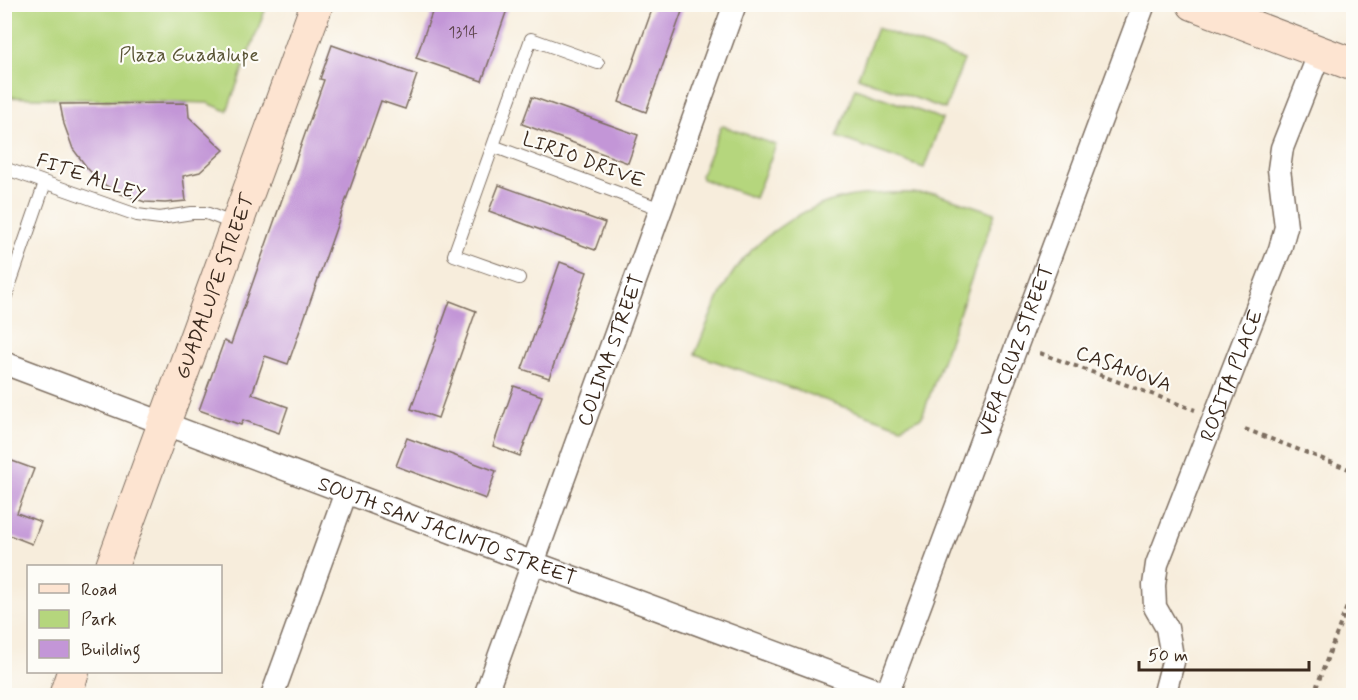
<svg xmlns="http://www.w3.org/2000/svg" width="1358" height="700" font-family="Mynerve,sans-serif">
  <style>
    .green { fill: #b5d67d; stroke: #78804e; stroke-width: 1.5 }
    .building { fill: #c396d7 }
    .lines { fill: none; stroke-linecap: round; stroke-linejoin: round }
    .lane-casing { stroke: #7d6e60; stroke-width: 14 }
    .street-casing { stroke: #7d6e60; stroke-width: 25 }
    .secondary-casing { stroke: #7d6e60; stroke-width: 34 }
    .path { stroke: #7d6e60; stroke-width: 4; stroke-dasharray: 4.5 4.5; stroke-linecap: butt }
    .lane { stroke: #fff; stroke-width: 12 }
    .street { stroke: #fff; stroke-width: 22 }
    .secondary { stroke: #fde4d1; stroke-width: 32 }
    .labels { text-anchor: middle; stroke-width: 4.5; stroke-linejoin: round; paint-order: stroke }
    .number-label { font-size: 16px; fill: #5d454c }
    .park-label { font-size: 20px; fill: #5a5536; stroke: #fdfcf7 }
    .street-label { font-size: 20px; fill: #3b2a1e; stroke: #fdfcf7 }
  </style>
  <rect width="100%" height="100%" fill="#fdfcf7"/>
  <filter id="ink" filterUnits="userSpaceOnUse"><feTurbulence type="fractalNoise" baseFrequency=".0167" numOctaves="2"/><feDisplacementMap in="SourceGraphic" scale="12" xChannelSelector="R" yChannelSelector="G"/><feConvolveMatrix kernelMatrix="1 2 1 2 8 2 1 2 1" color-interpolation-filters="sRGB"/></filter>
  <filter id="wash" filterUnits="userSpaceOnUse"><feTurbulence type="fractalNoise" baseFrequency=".008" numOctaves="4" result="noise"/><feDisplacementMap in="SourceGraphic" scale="24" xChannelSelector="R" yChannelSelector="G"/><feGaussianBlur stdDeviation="1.35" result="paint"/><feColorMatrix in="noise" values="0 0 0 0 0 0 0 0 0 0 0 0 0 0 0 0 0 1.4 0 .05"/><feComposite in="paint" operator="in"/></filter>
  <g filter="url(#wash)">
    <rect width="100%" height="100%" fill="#f7eddc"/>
    <path class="green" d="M5,4H267V5L227,111L208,103L5,97Z
      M877,28L964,60L945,109L858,77Z
      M855,88L942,119L924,168L837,137Z
      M723,126L776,145L755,198L702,179L701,175L721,127Z
      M890,193H935L995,213L922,417L901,427L695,354C705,330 714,304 727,282C751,241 801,206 848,197C862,194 876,194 890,193Z"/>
    <g id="blocks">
      <path class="building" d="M435,4H509L482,81L416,58Z
        M654,4L684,6L646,112L619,102Z
        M332,45L417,75L405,109L381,101L288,364L265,356L252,394L288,407L279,433L243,420L241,425L199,410L224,341L231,344L324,80L320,79Z
        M532,97L638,135L628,163L522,124Z
        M188,103L189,117L224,150L200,172L183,176L186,201L165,203L145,202L121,194L103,184L88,169L73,149L64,124L60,104Z
        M499,185L605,223L595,250L489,211Z
        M560,262L587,272L549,378L522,369Z
        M450,301L476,311L438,418L411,409Z
        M514,386L542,396L520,456L493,446Z
        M407,438L496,471L486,499L396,466Z
        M4,458L34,469L17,513L41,522L32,544L4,533Z"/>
    </g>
  </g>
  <g filter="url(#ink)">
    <use href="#blocks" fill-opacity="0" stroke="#7d6e60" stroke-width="1.5"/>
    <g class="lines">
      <g class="lane-casing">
        <path id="lane" d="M493,146L661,209
          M4,168L137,215L160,218L192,213H206L235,224
          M519,278L454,255L531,39L598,63
          M4,301L45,183"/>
      </g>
      <g class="street-casing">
        <g id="street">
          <path id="s1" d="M4,363L534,563L892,696"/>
          <path d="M272,696L346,492"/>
          <path id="s2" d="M485,696L735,4"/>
          <path id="s3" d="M886,696L1144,4"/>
          <path id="s4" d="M1164,696L1173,662L1167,628L1155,607L1154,585L1157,564L1280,249L1286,227L1279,169L1282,148L1320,52"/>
        </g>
      </g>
      <g class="secondary-casing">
        <g id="secondary">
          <path d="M1193,4L1354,65"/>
          <path id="s5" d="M112,566L317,4"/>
          <path d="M65,696L73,672"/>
        </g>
      </g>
      <path class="path" d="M1040,353L1195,410
        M1245,429L1354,471
        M1313,696L1354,588"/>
      <use href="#lane" class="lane"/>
      <use href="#street" class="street"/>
      <use href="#secondary" class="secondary"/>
    </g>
  </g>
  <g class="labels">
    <g class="number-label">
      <text x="463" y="37">1314</text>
    </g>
    <g class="park-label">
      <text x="189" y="61">Plaza Guadalupe</text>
    </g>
    <g class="street-label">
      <text transform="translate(584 159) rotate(20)" y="7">LIRIO DRIVE</text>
      <text transform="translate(91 177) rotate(19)" y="7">FITE ALLEY</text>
      <text dy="7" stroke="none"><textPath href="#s5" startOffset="298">GUADALUPE STREET</textPath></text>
      <text dy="7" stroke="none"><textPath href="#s2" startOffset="368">COLIMA STREET</textPath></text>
      <text dy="7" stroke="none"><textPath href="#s3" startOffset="369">VERA CRUZ STREET</textPath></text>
      <text transform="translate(1124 368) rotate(20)" y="7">CASANOVA</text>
      <text dy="7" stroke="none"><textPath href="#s4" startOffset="340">ROSITA PLACE</textPath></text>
      <text dy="7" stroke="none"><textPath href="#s1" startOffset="474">SOUTH SAN JACINTO STREET</textPath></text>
    </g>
  </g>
  <rect width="1358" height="700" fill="none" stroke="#fdfcf7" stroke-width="24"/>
  <rect x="27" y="565" width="195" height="108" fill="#fdfcf7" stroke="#afa8a0" stroke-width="1.5"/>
  <rect x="39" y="584" width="30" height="9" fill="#fde4d1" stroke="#afa8a0" stroke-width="1.5"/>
  <text x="81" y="595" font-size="18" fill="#3b2a1e">Road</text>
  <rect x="39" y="610" width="30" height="18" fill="#b5d67d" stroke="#afa8a0" stroke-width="1.5"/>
  <text x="81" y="625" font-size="18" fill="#3b2a1e">Park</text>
  <rect x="39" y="640" width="30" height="18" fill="#c396d7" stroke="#afa8a0" stroke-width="1.5"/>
  <text x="81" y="655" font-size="18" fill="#3b2a1e">Building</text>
  <path d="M1139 661v9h170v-9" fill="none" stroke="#3b2a1e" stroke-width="3"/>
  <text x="1148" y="661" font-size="18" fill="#3b2a1e" stroke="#fdfcf7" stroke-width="4.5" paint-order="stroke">50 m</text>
</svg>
